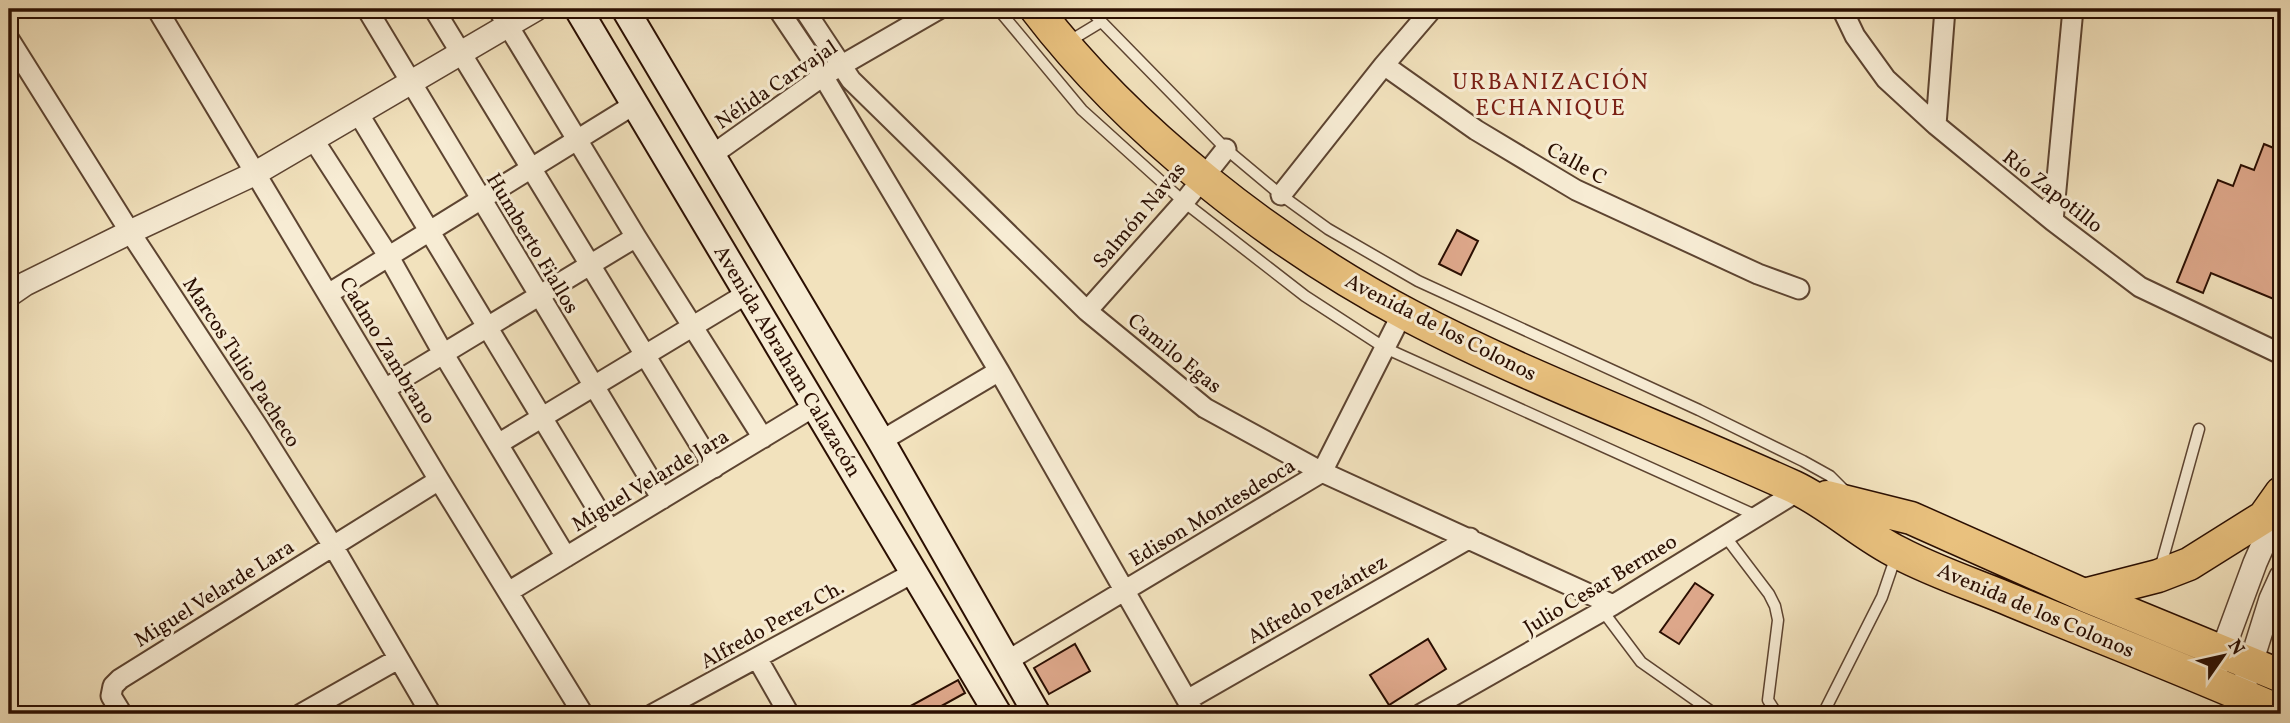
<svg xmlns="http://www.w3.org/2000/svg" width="2290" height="723" font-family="Vollkorn,serif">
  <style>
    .building { fill: #dda78a; stroke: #2b0f02; stroke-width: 2 }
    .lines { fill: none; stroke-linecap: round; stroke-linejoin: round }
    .service-casing { stroke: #5d4431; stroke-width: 13 }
    .minor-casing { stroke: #5d4431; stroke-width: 23 }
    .tertiary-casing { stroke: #5d4431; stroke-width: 26 }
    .secondary-casing { stroke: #2b0f02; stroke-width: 30 }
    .trunk-casing { stroke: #2b0f02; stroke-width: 35 }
    .service { stroke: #f7ecd4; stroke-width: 10 }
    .minor { stroke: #f7ecd4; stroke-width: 19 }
    .tertiary { stroke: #f7ecd4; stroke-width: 23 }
    .secondary { stroke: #f7ecd4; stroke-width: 26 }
    .trunk { stroke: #e9c17e; stroke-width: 32 }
    .labels { text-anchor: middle; stroke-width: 6; stroke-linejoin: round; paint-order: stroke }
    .street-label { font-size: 21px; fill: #2b0f02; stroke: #f7ecd4 }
    .neighbourhood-label { font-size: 23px; letter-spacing: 2px; fill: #7a1f14; stroke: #f7ecd4 }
  </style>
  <rect width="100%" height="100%" fill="#f2e2bd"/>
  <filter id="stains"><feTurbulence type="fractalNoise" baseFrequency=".00286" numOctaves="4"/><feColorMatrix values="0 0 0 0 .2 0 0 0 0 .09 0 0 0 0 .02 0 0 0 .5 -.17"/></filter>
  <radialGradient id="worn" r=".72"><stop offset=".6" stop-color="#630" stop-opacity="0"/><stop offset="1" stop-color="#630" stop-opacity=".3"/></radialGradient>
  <path class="building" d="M2264,144L2281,151V302L2211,273L2203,293L2177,282L2218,180L2233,186L2241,165L2254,170Z
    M1457,230L1478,241L1461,275L1439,264Z
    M1695,583L1713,595L1679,644L1660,632Z
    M1428,639L1446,669L1389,705L1370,675Z
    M1075,644L1090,671L1049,694L1034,668Z
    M958,680L965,693L927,714H896Z"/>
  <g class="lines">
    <g class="service-casing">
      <path id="service" d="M998,9L1082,110L1184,202L1305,296L1385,348L1757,516
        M1089,9L1226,149L1281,195L1328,229L1418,281L1699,410L1803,461L1830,476L1846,492
        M1068,42L1101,22
        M1725,536L1769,594L1775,606L1778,620L1768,700L1777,714
        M2160,569L2199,429
        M1602,610L1641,662L1715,714
        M1823,714L1882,597L1896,556"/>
    </g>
    <g class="minor-casing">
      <path id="minor" d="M157,9L439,480L583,714
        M367,9L662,499
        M434,9L714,468
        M498,9L636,237L763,438
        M778,9L823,76L999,371L1195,714
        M804,9L851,80L1087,311L1205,408L1322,472L1613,605
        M1842,9L1855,36L1886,79L1936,125L2053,221L2140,287L2281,354
        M9,39L130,232L258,427L333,546L431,714
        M1384,65L1432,9
        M358,113L610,530
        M1936,125L1945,9
        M313,139L389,257L443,353L566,557
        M712,155L823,76L939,9
        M1281,195L1384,65L1476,130L1576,190L1758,274L1799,289
        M2053,221L2073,9
        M328,294L635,104
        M1087,311L1184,202L1226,149
        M385,389L636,237
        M881,441L999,371
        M498,444L748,293
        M508,592L815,406
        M757,658L789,714
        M1007,661L1322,472L1403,312
        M1187,700L1470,538
        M122,714L111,696L113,686L120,679L439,480
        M301,714L398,659
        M653,714L913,573
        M1421,714L1613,605L1800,490"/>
    </g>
    <g class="tertiary-casing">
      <path id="tertiary" d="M9,295L25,284L130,232L256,173L536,9
        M2217,666L2255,563L2280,506
        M2235,714L2271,599L2281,577"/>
    </g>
    <g class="secondary-casing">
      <path id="secondary" d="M578,9L998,714
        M625,9L881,441L1037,714"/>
    </g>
    <g class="trunk-casing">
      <path id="trunk" d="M1036,9C1129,131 1274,244 1410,316C1534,381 1667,429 1794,487C1832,505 1862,535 1899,553C1935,572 1975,585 2013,601C2102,638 2193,673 2281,712
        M1827,497L1911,518L2084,595L2281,676
        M2084,595L2158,576L2189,564L2264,517L2281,493"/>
    </g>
    <use href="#service" class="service"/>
    <use href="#minor" class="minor"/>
    <use href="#tertiary" class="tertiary"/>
    <use href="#secondary" class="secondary"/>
    <use href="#trunk" class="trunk"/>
  </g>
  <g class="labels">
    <g class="street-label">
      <text transform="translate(776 84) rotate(-34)" y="7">Nélida Carvajal</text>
      <text transform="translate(1577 163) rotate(29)" y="7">Calle C</text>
      <text transform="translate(2053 191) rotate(38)" y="7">Río Zapotillo</text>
      <text transform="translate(1139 215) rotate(-50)" y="7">Salmón Navas</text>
      <text transform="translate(533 243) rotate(59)" y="7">Humberto Fiallos</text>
      <text transform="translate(1441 327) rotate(27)" y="7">Avenida de los Colonos</text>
      <text transform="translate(388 350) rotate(59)" y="7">Cadmo Zambrano</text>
      <text transform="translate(1175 353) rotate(39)" y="7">Camilo Egas</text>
      <text transform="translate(788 361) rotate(59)" y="7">Avenida Abraham Calazacón</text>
      <text transform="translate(242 362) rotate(57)" y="7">Marcos Tulio Pacheco</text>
      <text transform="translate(650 480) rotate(-31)" y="7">Miguel Velarde Jara</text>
      <text transform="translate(1212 512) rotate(-31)" y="7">Edison Montesdeoca</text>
      <text transform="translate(1600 584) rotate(-31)" y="7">Julio Cesar Bermeo</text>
      <text transform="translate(214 593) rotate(-32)" y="7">Miguel Velarde Lara</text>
      <text transform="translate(1317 599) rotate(-30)" y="7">Alfredo Pezántez</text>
      <text transform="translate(2036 610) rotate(23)" y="7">Avenida de los Colonos</text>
      <text transform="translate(772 624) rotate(-29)" y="7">Alfredo Perez Ch.</text>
    </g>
    <g class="neighbourhood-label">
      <text x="1551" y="89">URBANIZACIÓN<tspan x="1551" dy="26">ECHANIQUE</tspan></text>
    </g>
  </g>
  <rect width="2290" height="723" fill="none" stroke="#f2e2bd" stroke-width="35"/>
  <rect x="10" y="10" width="2269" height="702" fill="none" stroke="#2b0f02" stroke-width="3.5"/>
  <rect x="18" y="18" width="2255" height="688" fill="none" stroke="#2b0f02" stroke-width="2"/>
  <g transform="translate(2223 656) rotate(56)" stroke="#f7ecd4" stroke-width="5" paint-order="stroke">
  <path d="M0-5L12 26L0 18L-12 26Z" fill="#2b0f02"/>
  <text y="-10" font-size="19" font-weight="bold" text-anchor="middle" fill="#2b0f02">N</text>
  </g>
  <rect width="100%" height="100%" filter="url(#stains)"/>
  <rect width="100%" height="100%" fill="url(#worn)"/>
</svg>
